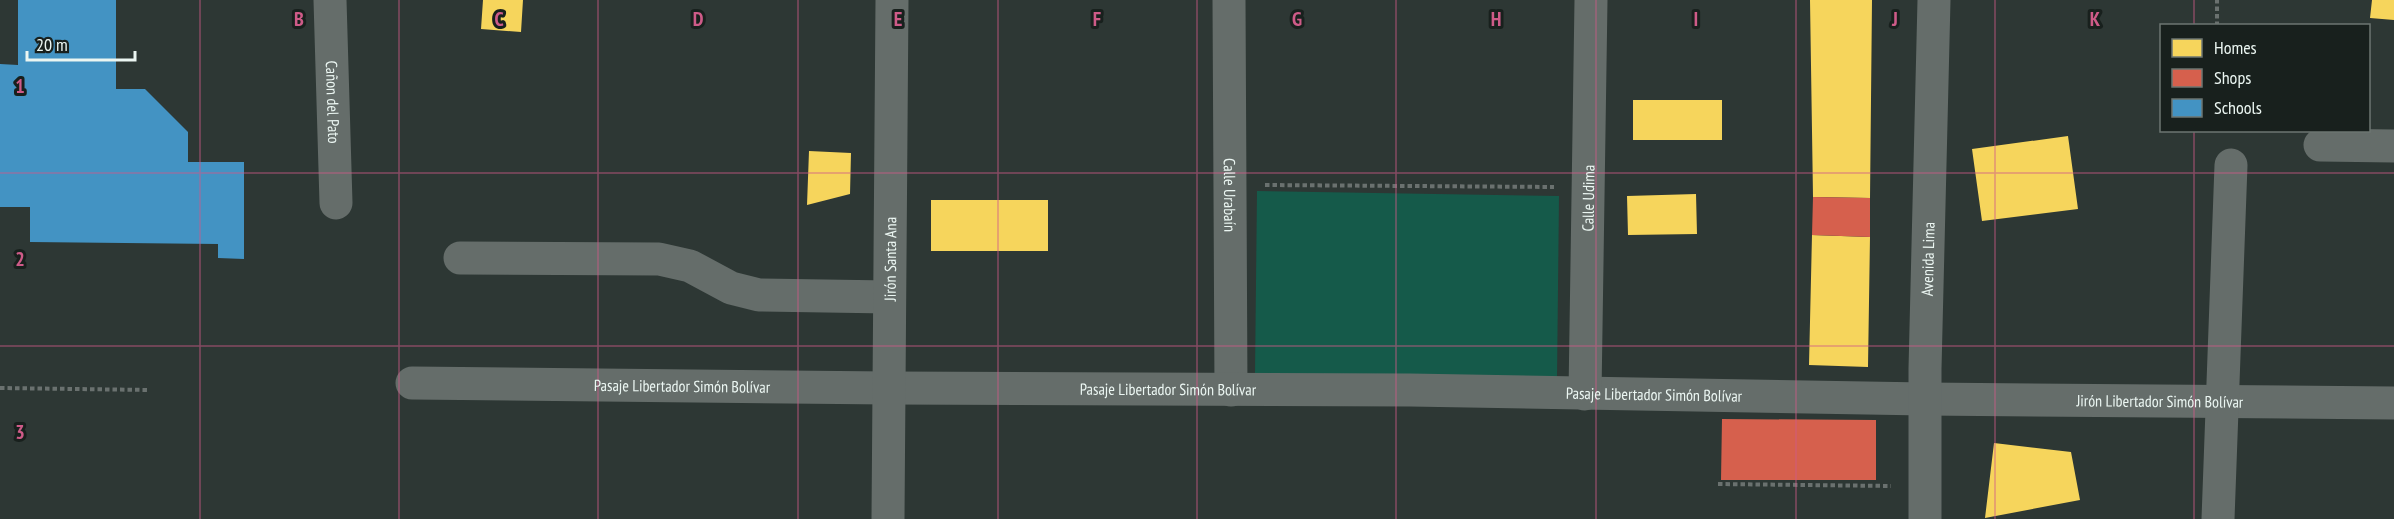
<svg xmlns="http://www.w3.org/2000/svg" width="2394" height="519" font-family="'PT Sans Narrow',sans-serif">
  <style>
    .green { fill: #155a4a }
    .homes { fill: #f6d55c }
    .shops { fill: #d6604d }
    .schools { fill: #4393c3 }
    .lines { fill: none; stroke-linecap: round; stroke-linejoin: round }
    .path { stroke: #6a716f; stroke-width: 4; stroke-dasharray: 4.5 3; stroke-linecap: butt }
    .minor { stroke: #656d6a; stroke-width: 33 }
    .grid { fill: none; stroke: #ce5b88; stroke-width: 1.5; stroke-opacity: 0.55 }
    .labels { text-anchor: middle; stroke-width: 6; stroke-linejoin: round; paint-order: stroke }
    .street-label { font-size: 16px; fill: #ebf6f2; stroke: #18201d }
    .grid-label { font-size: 20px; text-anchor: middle; font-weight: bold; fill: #ce5b88; stroke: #18201d; stroke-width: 6; stroke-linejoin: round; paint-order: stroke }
  </style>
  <rect width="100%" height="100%" fill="#2d3734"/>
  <path class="green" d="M1257,191L1559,196L1557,380L1255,374Z"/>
  <path class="homes" d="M483,0H523L521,32L481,29Z
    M1810,0H1872L1870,198L1813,197Z
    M2372,0H2394V20L2370,18Z
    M1633,100H1722V140H1633Z
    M2068,136L2078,209L1982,221L1972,149Z
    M809,151L851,153L850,194L807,205Z
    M1696,194L1697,234L1628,235L1627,196Z
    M931,200H1048V251H931Z
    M1812,235L1870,237L1868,367L1809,365Z
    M1994,443L2071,452L2080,500L1985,518Z"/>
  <path class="shops" d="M1813,197L1870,198V237L1812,235Z
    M1722,419L1876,420V480H1721Z"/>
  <path class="schools" d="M18,0H116V89H145L188,132V162H244V259L218,258V244L30,242V207H0V64L18,65Z"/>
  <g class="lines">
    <path class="path" d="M2217,26V0
      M1265,185L1554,187
      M0,388L150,390
      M1718,484L1891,486"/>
    <g class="minor">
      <path id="s1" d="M330,0L336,203"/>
      <path id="s2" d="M1229,0L1231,390"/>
      <path d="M2320,145L2394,146"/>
      <path d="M460,258L659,259L690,266L731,288L759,295L889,297"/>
      <path id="s3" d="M412,383L889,388L1410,390L1925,399L2394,403"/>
      <path id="s4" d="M1585,394L1591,0"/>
      <path id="s5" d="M888,519L892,0"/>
      <path id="s6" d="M1925,519V369L1934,0"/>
      <path d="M2218,519L2231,165"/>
    </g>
  </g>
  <path class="grid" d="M200,0V519M399,0V519M598,0V519M798,0V519M998,0V519M1197,0V519M1396,0V519M1596,0V519M1796,0V519M1995,0V519M2194,0V26M2194,130V519M0,173H2394M0,346H2394"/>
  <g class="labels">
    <g class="street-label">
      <text dy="6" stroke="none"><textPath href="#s1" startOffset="102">Cañon del Pato</textPath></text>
      <text dy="6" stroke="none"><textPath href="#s2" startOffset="195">Calle Urabaín</textPath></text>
      <text dy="6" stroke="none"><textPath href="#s4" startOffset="196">Calle Udima</textPath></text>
      <text dy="6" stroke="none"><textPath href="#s5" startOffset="260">Jirón Santa Ana</textPath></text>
      <text dy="6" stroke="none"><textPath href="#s6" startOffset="260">Avenida Lima</textPath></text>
      <text dy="6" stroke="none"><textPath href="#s3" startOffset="270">Pasaje Libertador Simón Bolívar</textPath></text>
      <text dy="6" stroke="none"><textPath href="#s3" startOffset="756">Pasaje Libertador Simón Bolívar</textPath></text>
      <text dy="6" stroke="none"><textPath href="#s3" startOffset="1242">Pasaje Libertador Simón Bolívar</textPath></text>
      <text dy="6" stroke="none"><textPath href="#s3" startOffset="1748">Jirón Libertador Simón Bolívar</textPath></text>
    </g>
  </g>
  <g class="grid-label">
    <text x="299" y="26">B</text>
    <text x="499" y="26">C</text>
    <text x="698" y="26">D</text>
    <text x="898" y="26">E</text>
    <text x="1097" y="26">F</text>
    <text x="1297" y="26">G</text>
    <text x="1496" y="26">H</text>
    <text x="1696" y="26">I</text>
    <text x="1895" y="26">J</text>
    <text x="2095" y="26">K</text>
    <text x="20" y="93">1</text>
    <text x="20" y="266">2</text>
    <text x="20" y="439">3</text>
  </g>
  <rect x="2160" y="24" width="210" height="108" fill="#18201d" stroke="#6c7672" stroke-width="1.5"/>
  <rect x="2172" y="39" width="30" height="18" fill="#f6d55c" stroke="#6c7672" stroke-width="1.5"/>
  <text x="2214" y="54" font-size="18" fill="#ebf6f2">Homes</text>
  <rect x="2172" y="69" width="30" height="18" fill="#d6604d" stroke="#6c7672" stroke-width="1.5"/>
  <text x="2214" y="84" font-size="18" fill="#ebf6f2">Shops</text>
  <rect x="2172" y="99" width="30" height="18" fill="#4393c3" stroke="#6c7672" stroke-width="1.5"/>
  <text x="2214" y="114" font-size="18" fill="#ebf6f2">Schools</text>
  <path d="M27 51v9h108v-9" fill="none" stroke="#ebf6f2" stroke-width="3"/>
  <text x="36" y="51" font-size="18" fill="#ebf6f2" stroke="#18201d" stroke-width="4.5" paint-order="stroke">20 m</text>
</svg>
